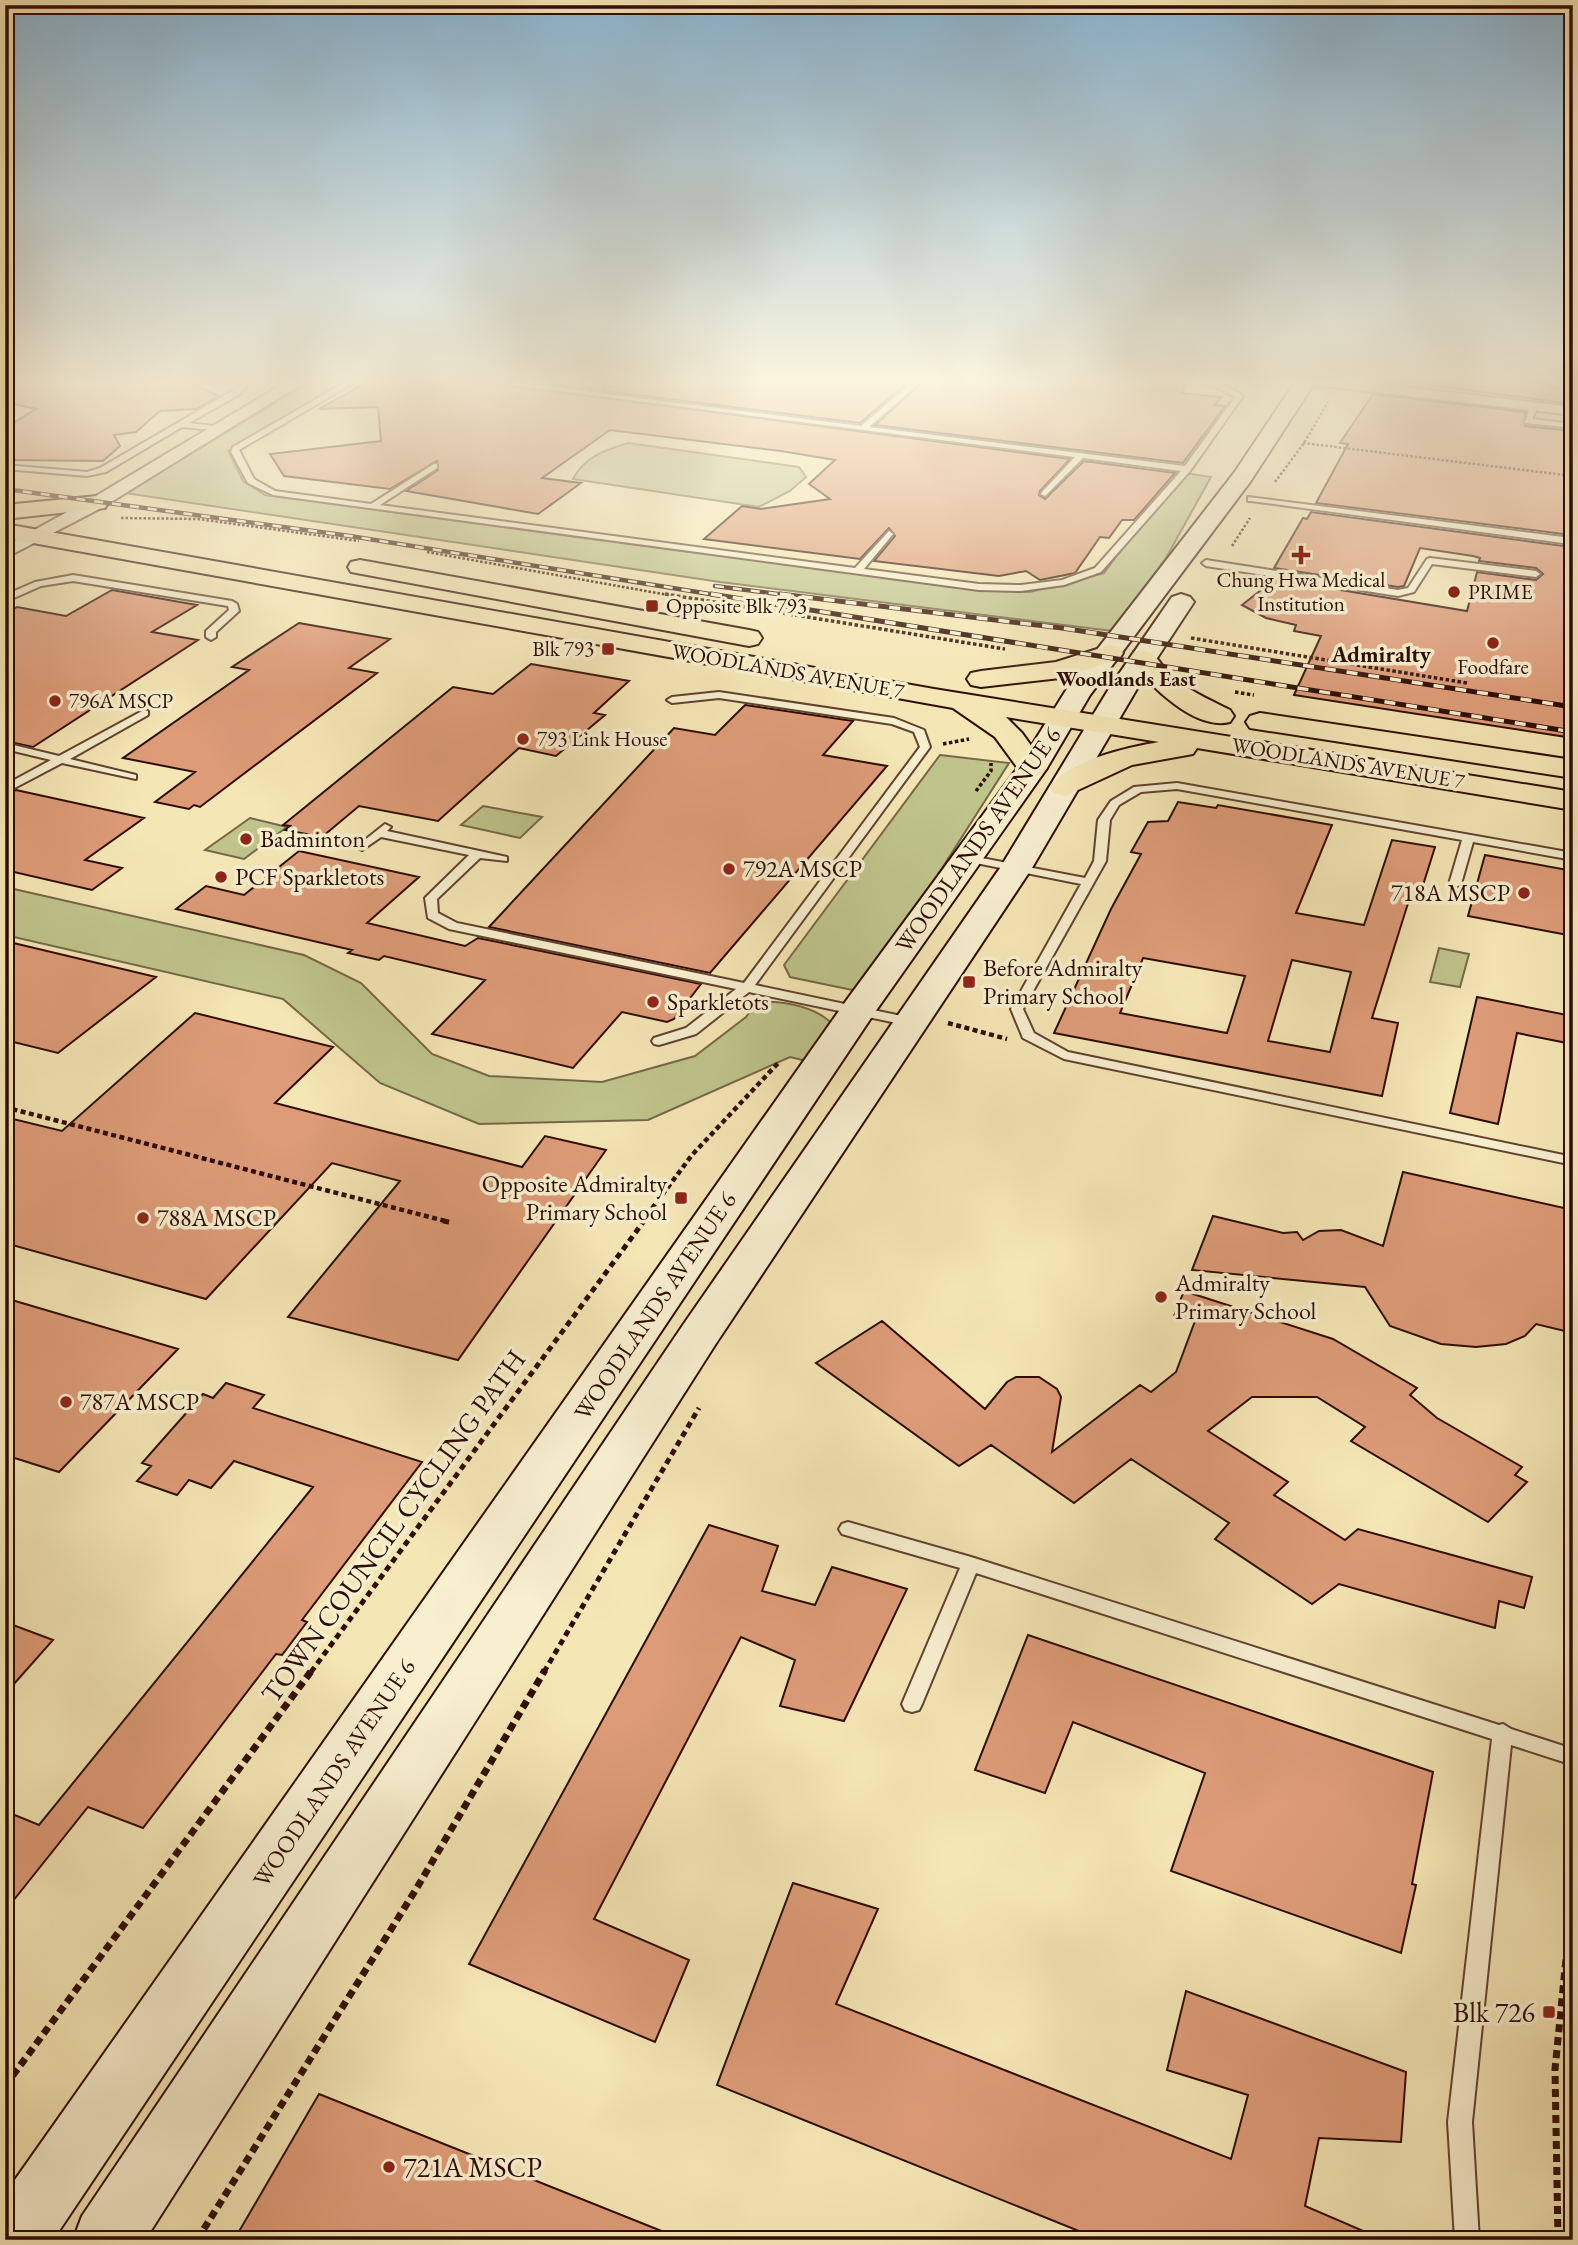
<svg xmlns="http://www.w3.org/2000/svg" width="1578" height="2245" font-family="'EB Garamond',serif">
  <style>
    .green { fill: #bfc48b; stroke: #766846; stroke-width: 2 }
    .building { fill: #dd9b78; stroke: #2e0d02; stroke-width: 2; fill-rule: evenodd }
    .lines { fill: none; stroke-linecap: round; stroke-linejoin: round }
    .lane-casing { stroke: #60432f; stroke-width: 4 }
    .street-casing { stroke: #60432f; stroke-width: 4 }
    .secondary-casing { stroke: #2e0d02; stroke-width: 4 }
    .primary-casing { stroke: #2e0d02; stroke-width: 4 }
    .path-far4 { stroke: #2e0d02; stroke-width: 2.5; stroke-dasharray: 2.5 2; stroke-linecap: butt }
    .path-far3 { stroke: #2e0d02; stroke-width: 3.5; stroke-dasharray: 3.5 2.5; stroke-linecap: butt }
    .path-far2 { stroke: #2e0d02; stroke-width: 4.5; stroke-dasharray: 5 3.5; stroke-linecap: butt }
    .path-far1 { stroke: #2e0d02; stroke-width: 5; stroke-dasharray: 6 4.5; stroke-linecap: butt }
    .path { stroke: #2e0d02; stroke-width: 7; stroke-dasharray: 8 5; stroke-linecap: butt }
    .lane { fill: #f8efcf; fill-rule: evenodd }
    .street { fill: #f8efcf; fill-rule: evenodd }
    .secondary { fill: #f8efcf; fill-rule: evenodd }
    .primary { fill: #f5e6b5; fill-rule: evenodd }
    .rail-far1-casing { stroke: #2e0d02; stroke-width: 4.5 }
    .rail-casing { stroke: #2e0d02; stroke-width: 5 }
    .rail-far1 { stroke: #f8efcf; stroke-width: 2.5; stroke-dasharray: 9; stroke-linecap: butt }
    .rail { stroke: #f8efcf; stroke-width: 3.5; stroke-dasharray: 11; stroke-linecap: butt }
    .poi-dot { fill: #8f2418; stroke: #f8efcf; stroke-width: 2.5 }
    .labels { text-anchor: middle; stroke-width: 7; stroke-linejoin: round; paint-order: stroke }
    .far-poi-label { font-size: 21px; fill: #2e0d02; stroke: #f8efcf; text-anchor: start }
    .far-street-label { font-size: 21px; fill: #2e0d02; stroke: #f8efcf }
    .far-neighbourhood-label { font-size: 21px; font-weight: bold; fill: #2e0d02; stroke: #f8efcf }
    .far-quarter-label { font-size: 23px; font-weight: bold; fill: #2e0d02; stroke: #f8efcf }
    .poi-label { font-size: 24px; fill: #2e0d02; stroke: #f8efcf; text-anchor: start }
    .street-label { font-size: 24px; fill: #2e0d02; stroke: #f8efcf }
    .near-street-label { font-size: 28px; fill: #2e0d02; stroke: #f8efcf }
    .near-poi-label { font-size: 28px; fill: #2e0d02; stroke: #f8efcf; text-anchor: end }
  </style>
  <rect width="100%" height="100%" fill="#f5e6b5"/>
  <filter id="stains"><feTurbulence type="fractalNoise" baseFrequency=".00286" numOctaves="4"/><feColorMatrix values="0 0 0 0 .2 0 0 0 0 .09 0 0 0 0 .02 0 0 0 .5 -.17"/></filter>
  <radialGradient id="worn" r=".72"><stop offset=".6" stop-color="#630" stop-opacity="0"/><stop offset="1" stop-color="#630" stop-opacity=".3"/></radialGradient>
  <path class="green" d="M311,379H347L228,451L243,481L265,495L970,589L1030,592L1104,573L1178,472L1211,477L1166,558L1112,631L720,582L125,493L309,383Z
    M628,443L799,467L806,477L790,491L759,507L573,479C584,457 605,450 628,443Z
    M940,755L1009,763L869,983L852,990L790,977L784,965Z
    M483,806L542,817L520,838L461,825Z
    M250,818L287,827L244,859L205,850Z
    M5,887L304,955L361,983L432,1054L489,1076L602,1082L695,1056L746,1017L757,1002C784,1000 820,1007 837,1029L815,1063L790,1057L648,1120L479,1124L380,1083L283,999L5,935Z
    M1439,948L1469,954L1460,987L1430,982Z"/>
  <path class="building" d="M5,379H179L219,396L196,409L160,411L136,432L114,435L120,446L103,461L5,460V428L36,409L5,402Z
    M373,379H462L1070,459L1040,491L1039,495L1045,499L1084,461L1175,473L1134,520H1122L1109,538L1100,537L1075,573L1040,580L1026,571L999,576L874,561L895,536L889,528L860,559L704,539L742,506L761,509L830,499L809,484L835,460L781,451L610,430L542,478L581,483L538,514L406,491L438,470L437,461L390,489L284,476L270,454L381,441L378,407L319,409Z
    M511,379H603V389L638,379H911L860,423Z
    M926,379H1071L1114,384L1149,379L1188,384L1181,393L1221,397L1215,405L1225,406L1183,463L875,425Z
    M1383,379H1528L1558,389L1565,383L1557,379H1573V404Z
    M1373,394L1525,412V426L1573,431V738L1294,695L1321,636L1294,631L1296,625L1266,618L1242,605L1261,590L1268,578L1467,611L1477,572L1536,580L1543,574L1536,568L1479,561L1480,558L1473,556L1420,548L1404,586L1398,587L1274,568L1303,518L1307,519L1311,512L1563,546L1569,542L1563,534L1316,503L1348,444L1340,443Z
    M112,590L197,605L152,632L198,640L33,747L5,741V613L17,607L66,616Z
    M299,623L390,639L349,668L377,673L200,807L194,805L189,809L155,802L195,772L123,758L249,670L232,667Z
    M531,664L629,681L594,713L605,715L556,756L519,748L438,821L359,806L322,837L285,830L290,826L283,825L453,687L493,694Z
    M745,705L853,721L823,755L887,766L710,973L489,927L674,728L715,735Z
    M16,790L144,818L85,860L122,868L92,890L5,870V795Z
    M1178,802L1216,808L1218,805L1332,825L1296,913L1364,925L1392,840L1435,847L1419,898L1410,897L1372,1018L1398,1023L1382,1096L1054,1033L1111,909L1141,854L1131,852L1148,822L1168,821ZM1143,958L1245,976L1227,1033L1120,1013ZM1292,960L1351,972L1330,1052L1268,1041Z
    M299,851L419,877L367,923L465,946L478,938L701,984L674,1019L667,1022L622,1012L573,1068L432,1034L485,980L384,956L379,960L348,953L352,950L176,909L206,886L244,895Z
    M1485,855L1573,871V936L1468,916Z
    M5,941L156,977L58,1053L5,1040Z
    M1477,997L1572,1016L1567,1043L1517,1033L1498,1124L1450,1113Z
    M195,1013L333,1047L275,1103L522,1167L545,1136L606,1150L458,1360L288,1317L400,1181L332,1163L206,1299L5,1243V1117L62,1131Z
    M1403,1172L1573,1210V1333L1536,1324L1525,1336L1506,1344L1476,1347L1441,1344L1390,1326L1365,1287L1192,1270L1213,1216L1283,1233L1297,1232L1303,1240L1319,1231L1341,1230L1383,1246Z
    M1184,1291L1333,1339L1417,1388L1410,1395L1437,1418L1522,1467L1515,1475L1527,1482L1488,1522L1351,1441L1365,1427L1317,1397H1252L1208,1431L1288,1482L1274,1495L1345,1540L1358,1529L1532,1577L1524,1608L1499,1601L1495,1628L1339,1584L1312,1604L1215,1539L1229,1523L1131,1459L1074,1503L991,1445L959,1466L816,1363L882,1321L985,1409L1007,1382L1016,1377H1039L1057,1389L1061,1397L1052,1452L1140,1385L1151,1392L1176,1372L1195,1321L1174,1316Z
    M5,1298L178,1349L59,1472L5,1455Z
    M226,1383L264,1395L253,1408L422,1462L302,1620L307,1622L282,1655L276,1654L143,1828L88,1807L5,1911V1811L39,1825L313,1487L234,1461L211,1488L189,1480L177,1495L137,1481L151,1466L142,1463L203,1394L213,1398Z
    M709,1525L778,1546L762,1591L815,1605L832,1567L907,1589L844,1721L780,1706L795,1660L741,1637L594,1919L689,1960L655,2042L469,1964Z
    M5,1622L53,1640L5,1694Z
    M1028,1635L1433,1772L1412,1884L1416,1885L1401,1953L1171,1871L1205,1773L1073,1722L1045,1793L975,1770Z
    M793,1883L878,1909L836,2004L1231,2159L1248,2095L1167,2070L1186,1991L1406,2072L1401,2142L1319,2138L1305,2206L1384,2240H1101L717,2085Z
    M319,2094L679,2238V2240H234Z"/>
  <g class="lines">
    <g class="lane-casing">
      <path id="lane" d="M246,379H253L240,394L189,423L222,427H225V431L182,427L106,472L87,476L5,469V465L87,472L100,468L234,390Z
        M351,379H360L239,450L254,479L275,491L371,504L434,464H437V468L380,505L855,568L889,531L893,534L864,569L979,584L1021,585L1062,580L1095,568L1181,471L1083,458L1045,496L1041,494L1042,492L1075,457L464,379H487L861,426L916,379H924L869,427L1185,466L1235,397L1216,387L1183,379C1205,379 1225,383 1243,396L1190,471L1101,572L1064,585L1021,591L979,590L273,495L248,483L231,452L233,447Z
        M1530,379H1546L1563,384L1559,386Z
        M1534,404L1538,406L1532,419L1573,424V428L1525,423L1530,406Z
        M1248,497L1563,537L1567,540L1563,543L1251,501H1248Z
        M1430,558L1536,571L1540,574L1536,577L1432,564L1414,592L1398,596L1206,566L1202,563L1206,560L1398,590L1408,588L1427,559Z
        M73,575L232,601L237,604L239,611L216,632V637L211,640L206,637V631L229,610L228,606L73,581L41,586L5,602V595L35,582Z
        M719,692L894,718L924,730L930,747L755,985L911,1018L918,1022L916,1025L911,1026L749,992L696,1034L659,1045L654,1044L652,1041L654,1038L686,1028L736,989L449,929L428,918L425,898L469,855L381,837L362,850L356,847L385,824L391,827L387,831L507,857V861L480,858L437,899L438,913L457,923L744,983L920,747L914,732L892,724L719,698L672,703L667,700L672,697Z
        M144,710L148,711V715L70,759L136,775V779L62,763L5,793V785L51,760L5,749V743L59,756Z
        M1177,783L1573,853V860L1473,842L1461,884L1455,888L1449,884L1462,840L1177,789L1141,792L1119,805L1110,820L1106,861L1023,1009L1034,1033L1068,1052L1573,1157V1165L1064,1059L1023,1038L1011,1009L1081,884L966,861L960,858L966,855L1085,878L1094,861L1098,820L1111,801L1134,787Z
        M848,1522L971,1557L1499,1725L1503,1724L1511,1729L1573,1749V1765L1511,1745L1472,2122L1479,2240H1455L1448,2122L1492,1739L976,1573L922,1704L919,1710L912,1712L905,1710L902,1704L960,1568L842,1534L839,1529L842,1524Z"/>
    </g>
    <g class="street-casing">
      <path id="street" d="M291,379H309L103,507L5,558V546L91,499Z
        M1291,379H1339L1573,407V415L1298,383Z"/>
    </g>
    <g class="secondary-casing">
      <path id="secondary" d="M1297,379H1317L1250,482L1090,695L1047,768L875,1012L53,2240H5V2194L846,1001L1019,766L1068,687L1234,473Z
        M1181,594L1190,597L1194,602L1138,687L1032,868L715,1345L145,2240H73L82,2216L683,1325L1000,868L1110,687L1172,597Z"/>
    </g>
    <g class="primary-casing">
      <path id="primary" d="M97,496L108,503L105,508L5,519V505Z
        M5,524L934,689L1573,792V810L1197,748L1193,754L1132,765L1065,796L1054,793L1050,787C1069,760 1129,747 1159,742L1006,717L1022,733L1047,768L1042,774L1032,777L1022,774L995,737L953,708L5,538Z
        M360,560L749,630L758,632L762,638L758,644L749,646L351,572L348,567L351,562Z
        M1110,645L1119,647L1123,653L1119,659L1060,678L981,687L971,685L967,679L971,673L981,671L1056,662Z
        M1143,650C1156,653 1159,662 1167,672C1185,689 1208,699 1230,710L1234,716L1230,722C1195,731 1148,685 1130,658L1134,652Z
        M1260,713L1573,760V778L1250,728L1246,722L1250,716Z"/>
    </g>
    <path class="path-far4" d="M1253,383L1272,387
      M5,384L45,383L54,379
      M1303,443L1573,476
      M1275,482L1304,443L1328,402
      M121,518L198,519L359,541
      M1232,546L1250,518
      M427,552L674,596"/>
    <path class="path-far3" d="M665,594L1005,649
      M1191,638L1467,683
      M1235,692L1254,695
      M943,744L969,739
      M976,791L991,771V763"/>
    <path class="path-far2" d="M948,1023L1007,1039
      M5,1113L12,1109L449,1222
      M642,1222L692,1155L780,1061"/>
    <path class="path-far1" d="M443,1221L449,1222
      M311,1672L644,1221
      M544,1672L699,1408"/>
    <path class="path" d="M5,2086L312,1670
      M197,2240L415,1891L545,1670
      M1558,2240L1555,2069L1573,1889"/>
    <use href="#lane" class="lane"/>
    <use href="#street" class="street"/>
    <use href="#secondary" class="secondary"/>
    <use href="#primary" class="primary"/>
    <g class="rail-far1-casing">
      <path id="rail-far1" d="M5,489L350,536L722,596
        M715,586L794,596"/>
    </g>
    <g class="rail-casing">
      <path id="rail" d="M711,594L1573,732
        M780,594L1062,628L1573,707"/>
    </g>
    <use href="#rail-far1" class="rail-far1"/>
    <use href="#rail" class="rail"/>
  </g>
  <linearGradient id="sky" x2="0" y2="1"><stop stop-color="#8cb8d5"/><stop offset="0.55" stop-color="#faf4de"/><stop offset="1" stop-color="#faf4de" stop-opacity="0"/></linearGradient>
  <rect width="1578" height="694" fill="url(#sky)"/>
  <g class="poi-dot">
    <path d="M1297.5 544.5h7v7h7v7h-7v7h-7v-7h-7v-7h7z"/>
    <circle cx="1454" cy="592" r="7"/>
    <rect x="645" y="599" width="14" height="14" rx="3.5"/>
    <circle cx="1493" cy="643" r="7"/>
    <rect x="601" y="642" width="14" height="14" rx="3.5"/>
    <circle cx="55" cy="701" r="7"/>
    <circle cx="523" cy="739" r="7"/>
    <circle cx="246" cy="839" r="7"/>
    <circle cx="729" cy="869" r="7"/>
    <circle cx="221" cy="877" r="7"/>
    <circle cx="1524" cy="893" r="7"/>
    <rect x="962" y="975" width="14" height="14" rx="3.5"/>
    <circle cx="653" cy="1002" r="7"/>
    <rect x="674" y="1191" width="14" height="14" rx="3.5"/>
    <circle cx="143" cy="1218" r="7"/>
    <circle cx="1161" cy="1297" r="7"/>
    <circle cx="66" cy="1402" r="7"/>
    <rect x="1542" y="2005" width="14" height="14" rx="3.5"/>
    <circle cx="389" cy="2167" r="7"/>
  </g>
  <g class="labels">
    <g class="far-poi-label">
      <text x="1301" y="587" text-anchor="middle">Chung Hwa Medical<tspan x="1301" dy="24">Institution</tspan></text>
      <text x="1468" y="599">PRIME</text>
      <text x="666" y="613">Opposite Blk 793</text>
      <text x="594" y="656" text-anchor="end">Blk 793</text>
      <text x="1493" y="674" text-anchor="middle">Foodfare</text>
      <text x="69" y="708">796A MSCP</text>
      <text x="537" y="746">793 Link House</text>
    </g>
    <g class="far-street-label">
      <text transform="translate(788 671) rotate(10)" y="7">WOODLANDS AVENUE 7</text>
      <text transform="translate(1348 763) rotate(9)" y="7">WOODLANDS AVENUE 7</text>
    </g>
    <g class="far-neighbourhood-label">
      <text x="1126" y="686">Woodlands East</text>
    </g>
    <g class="far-quarter-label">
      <text x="1381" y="662">Admiralty</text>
    </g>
    <g class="poi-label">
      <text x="260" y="847">Badminton</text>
      <text x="743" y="877">792A MSCP</text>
      <text x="235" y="885">PCF Sparkletots</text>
      <text x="1510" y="901" text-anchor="end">718A MSCP</text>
      <text x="983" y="976">Before Admiralty<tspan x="983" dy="28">Primary School</tspan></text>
      <text x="667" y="1010">Sparkletots</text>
      <text x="667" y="1192" text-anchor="end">Opposite Admiralty<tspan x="667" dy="28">Primary School</tspan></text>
      <text x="157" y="1226">788A MSCP</text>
      <text x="1175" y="1291">Admiralty<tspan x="1175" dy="28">Primary School</tspan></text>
      <text x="80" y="1410">787A MSCP</text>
    </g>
    <g class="street-label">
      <text transform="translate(978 840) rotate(-55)" y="8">WOODLANDS AVENUE 6</text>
      <text transform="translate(655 1306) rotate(-56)" y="8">WOODLANDS AVENUE 6</text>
      <text transform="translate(334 1773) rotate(-56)" y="8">WOODLANDS AVENUE 6</text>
    </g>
    <g class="near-street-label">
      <text transform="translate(393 1526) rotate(-54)" y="10">TOWN COUNCIL CYCLING PATH</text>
    </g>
    <g class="near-poi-label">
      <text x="1535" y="2022">Blk 726</text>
      <text x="403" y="2177" text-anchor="start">721A MSCP</text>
    </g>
  </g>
  <rect width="1578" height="2245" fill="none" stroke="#f5e6b5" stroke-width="28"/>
  <rect x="7" y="7" width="1564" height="2231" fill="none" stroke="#2e0d02" stroke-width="3.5"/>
  <rect x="14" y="14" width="1550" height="2217" fill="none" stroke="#2e0d02" stroke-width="2"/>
  <rect width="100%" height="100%" filter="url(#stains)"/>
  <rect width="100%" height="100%" fill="url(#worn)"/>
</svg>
